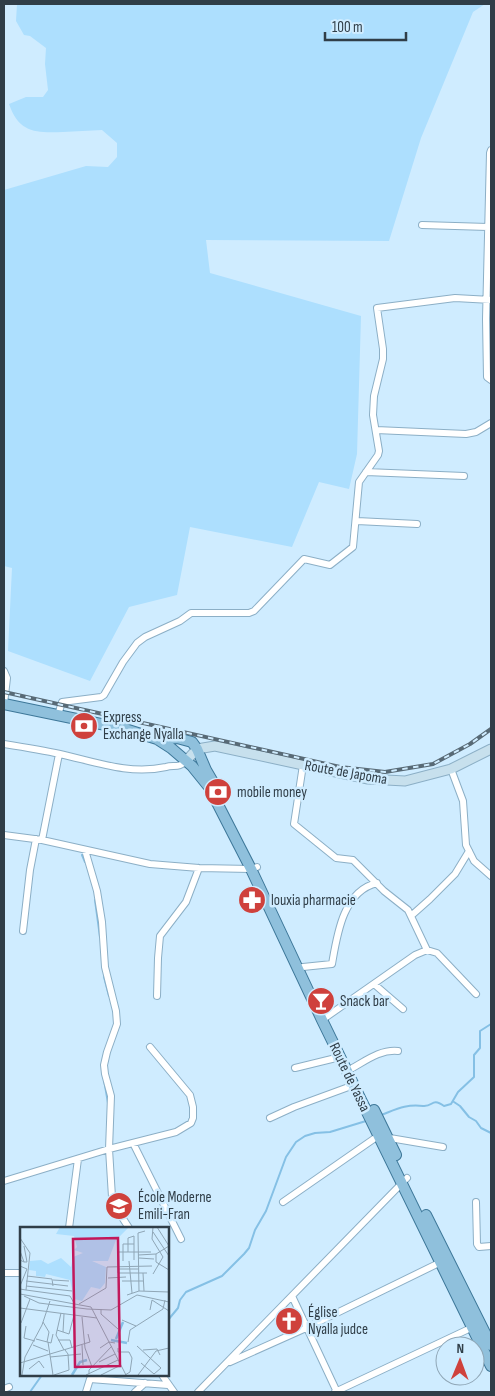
<svg xmlns="http://www.w3.org/2000/svg" width="495" height="1396" font-family="'Sofia Sans Condensed',sans-serif">
  <style>
    .green { fill: #addffe }
    .lines { fill: none; stroke-linecap: round; stroke-linejoin: round }
    .stream { stroke: #85c0e5; stroke-width: 2 }
    .street-casing { stroke: #8cafc6; stroke-width: 8 }
    .secondary-casing { stroke: #8cafc6; stroke-width: 11 }
    .primary-casing { stroke: #3d7799; stroke-width: 12 }
    .street { stroke: #fff; stroke-width: 6 }
    .secondary { stroke: #c7e0ed; stroke-width: 9 }
    .primary { stroke: #8fc0dc; stroke-width: 10 }
    .rail-casing { stroke: #586a76; stroke-width: 4 }
    .rail { stroke: #cfecff; stroke-width: 2; stroke-dasharray: 5.5; stroke-linecap: butt }
    .labels { text-anchor: middle; stroke-width: 5; stroke-linejoin: round; paint-order: stroke }
    .poi-label { font-size: 15px; fill: #303e48; stroke: #cfecff; text-anchor: start }
    .street-label { font-size: 15px; fill: #303e48; stroke: #cfecff }
    .inset-river { fill: none; stroke: #85c0e5; stroke-width: 2.5 }
    .inset-road { fill: none; stroke: #8fa6b6; stroke-width: 1 }
    .view { fill: #c2185b; fill-opacity: 0.15; stroke: #c2185b; stroke-width: 2.5 }
    .inset-edge { fill: none; stroke: #303e48; stroke-width: 2.5 }
  </style>
  <rect width="100%" height="100%" fill="#cfecff"/>
  <path class="green" d="M17,4H485L473,12L421,138L389,241L206,240L210,273L361,316L357,454L349,489L319,482L292,547L190,527L177,595L129,607L90,681L8,651L12,568L4,566V190L86,166L108,167L117,157V143L102,130C89,131 76,131 63,132C36,133 19,133 9,104L26,97H43L48,90L45,64L46,48L30,36L24,35L16,21Z"/>
  <g class="lines">
    <path class="stream" d="M82,855L85,862
      M95,900L100,937
      M104,977L109,996
      M102,1068L108,1103
      M454,1102L460,1106L469,1117L476,1121L481,1128L491,1133
      M381,1115C397,1109 406,1104 423,1106C434,1107 431,1097 444,1106L451,1104L458,1092L474,1077V1055L480,1048V1031L491,1024
      M114,1210L126,1228
      M168,1320L178,1308L180,1300L186,1292L222,1276L244,1254L249,1248L255,1230L266,1211L286,1157L296,1142L305,1136L315,1133L330,1132L366,1121
      M30,1392L42,1375"/>
    <g class="street-casing">
      <path id="street" d="M422,225L488,227
        M491,380L487,377L486,319L490,153L491,150
        M376,430L466,434L476,432L491,423
        M366,472L464,476
        M357,521L417,524
        M4,671L7,678L4,704
        M58,715L62,702L101,697L104,695L123,662L137,643L145,637L180,621L191,613H249L254,611L304,559L330,565L353,547L359,482L378,455L379,451L373,415L374,396L383,359V349L377,308L455,298L491,300
        M4,744C23,747 42,750 60,754C96,762 129,775 166,767C174,765 180,768 186,761
        M303,765L294,824L336,858L353,860L384,891L408,910L427,950
        M451,769L463,801L466,845L474,861L491,876
        M4,835L42,840L150,864L199,868L251,869L257,867
        M42,840L59,754
        M85,850L97,891L102,922L105,967L116,1011L117,1024L107,1052L104,1065L105,1074L111,1096L109,1149L112,1197L116,1208L129,1228
        M412,915L430,899L455,874L469,851
        M23,931L30,870L36,839
        M303,967L332,964C337,935 343,891 377,883
        M374,984L403,1009
        M157,996L158,958L160,936L186,902L199,868
        M322,1020L415,955L427,950L437,953L476,994
        M295,1068L340,1057
        M347,1071C363,1063 379,1049 398,1051
        M270,1118L294,1107L354,1085
        M133,1143L181,1239
        M4,1181L109,1149L176,1132L191,1123L193,1118V1107L190,1095L150,1047
        M283,1202L378,1136L443,1147
        M476,1202L477,1244L479,1247L491,1246
        M69,1228L78,1159
        M4,1273H21
        M292,1296L337,1392
        M230,1362L306,1328L441,1262
        M162,1375L174,1392
        M4,1389L9,1387
        M86,1392L90,1379L168,1385
        M135,1392L145,1383
        M198,1392L407,1178
        M335,1392L473,1327"/>
    </g>
    <g class="secondary-casing">
      <path id="secondary" d="M186,761L197,749L215,746L368,779L405,781L451,769L491,749"/>
    </g>
    <g class="primary-casing">
      <path id="primary" d="M4,704L125,729L157,739L171,748L192,766L209,787L251,869L322,1020L491,1366
        M157,739L177,738L192,742L197,749L206,770L220,794
        M374,1110L396,1155
        M426,1215L491,1345"/>
    </g>
    <use href="#street" class="street"/>
    <use href="#secondary" class="secondary"/>
    <use href="#primary" class="primary"/>
    <g class="rail-casing">
      <path id="rail" d="M4,692L340,767L385,772L433,764L470,744L491,729"/>
    </g>
    <use href="#rail" class="rail"/>
  </g>
  <defs>
    <g id="bank-disc" transform="scale(1.4375)"><circle r="9.5" fill="#cf413c" stroke="#cfecff"/><path d="M-6-4H6V4H-6ZM0-2.3a2.3 2.3 0 1 0 0 4.6a2.3 2.3 0 1 0 0-4.6Z" fill="#fff"/></g>
    <g id="pharmacy-disc" transform="scale(1.4375)"><circle r="9.5" fill="#cf413c" stroke="#cfecff"/><path d="M-2-6h4v4h4v4h-4v4h-4v-4h-4v-4h4Z" fill="#fff"/></g>
    <g id="bar-disc" transform="scale(1.4375)"><circle r="9.5" fill="#cf413c" stroke="#cfecff"/><path d="M-6-5H6L.8 .8V4.5H3.5V6h-7V4.5H-.8V.8Z" fill="#fff"/></g>
    <g id="school-disc" transform="scale(1.4375)"><circle r="9.5" fill="#cf413c" stroke="#cfecff"/><path d="M0-5L7-2L0 1L-7-2ZM-4 1L0 2.5L4 1V4Q0 6-4 4Z" fill="#fff"/></g>
    <g id="church-disc" transform="scale(1.4375)"><circle r="9.5" fill="#cf413c" stroke="#cfecff"/><path d="M-1.2-6h2.4v3.5h3.3v2.4h-3.3V6h-2.4V-.1h-3.3v-2.4h3.3Z" fill="#fff"/></g>
  </defs>
  <g fill-rule="evenodd">
    <use href="#bank-disc" x="84" y="726"/>
    <use href="#bank-disc" x="218" y="792"/>
    <use href="#pharmacy-disc" x="252" y="900"/>
    <use href="#bar-disc" x="321" y="1001"/>
    <use href="#school-disc" x="119" y="1206"/>
    <use href="#church-disc" x="289" y="1321"/>
  </g>
  <g class="labels">
    <g class="poi-label">
      <text x="103" y="722">Express<tspan x="103" dy="17">Exchange Nyalla</tspan></text>
      <text x="237" y="797">mobile money</text>
      <text x="271" y="905">louxia pharmacie</text>
      <text x="340" y="1006">Snack bar</text>
      <text x="138" y="1202">École Moderne<tspan x="138" dy="17">Emili-Fran</tspan></text>
      <text x="308" y="1317">Église<tspan x="308" dy="17">Nyalla judce</tspan></text>
    </g>
    <g class="street-label">
      <text transform="translate(346 772) rotate(10)" y="5">Route de Japoma</text>
      <text transform="translate(350 1077) rotate(64)" y="5">Route de Yassa</text>
    </g>
  </g>
  <g transform="translate(20 1227)">
    <rect width="149" height="149" fill="#cfecff"/>
    <path d="M40,0H109L96,13L88,34H72L86,40L85,56L80,62L71,60L62,74L54,72L50,53L26,47L25,50L16,49V44L9,43L10,34L21,33L28,37L41,31L51,40L53,30L63,26L54,23L57,20L54,9L36,7Z" fill="#addffe"/>
    <path class="inset-river" d="M96,112L103,95M91,113L107,116M52,148L60,135L67,133"/>
    <path class="inset-road" d="M137,0L149,19M133,5L149,29M0,11L10,26L6,63L0,62M4,19L7,35H4M0,24L4,35L0,33M108,25V11L114,9V33M136,27V35L149,43M118,28L136,27L149,19M119,31L134,32M103,34V17H114M109,34L112,66M0,39L7,42L0,59M98,42H119M123,46L124,64M127,46H98V25H131M133,47L143,30L132,12L133,0M7,49L32,52L33,59M88,51L106,50M33,53L49,54M6,54L48,59M102,54H123M6,59L52,64M6,63L50,69L54,76M119,64L118,6L125,4M0,67L71,80L106,148M107,68L119,64L149,65M4,69L19,76L67,82L91,83L117,68L149,75M59,77L86,61L87,40L132,39M0,81L77,91M81,82V87L98,102M130,83L132,73L149,84M41,86L36,108L44,123M62,90L65,121L72,140M102,93L116,99M23,95L29,105L27,115M1,96L10,72M6,99L4,111L15,114M37,103L49,107L54,88M43,105L44,87M16,112L31,116L33,107M38,113H50L52,121M28,115L33,148M108,115L110,103L143,82L145,73M13,118L28,124M62,118L63,138M117,119L141,141L134,147L121,136M80,121L89,115L95,116M98,121V125H109L112,131L110,145L105,148M123,123L137,122L140,128M30,130L61,127M79,135L95,127M0,136L70,115L68,107M9,142L19,134L24,141M69,147V143L92,119M2,148L5,130L22,98L30,74M34,148L49,143L48,127L45,123M66,148L98,133M81,148L101,138M118,148L136,124L149,121"/>
    <path class="view" d="M98,11L100,139L55,140L53,12Z"/>
    <rect width="149" height="149" class="inset-edge"/>
  </g>
  <rect width="495" height="1396" fill="none" stroke="#303e48" stroke-width="10"/>
  <g transform="translate(460 1361) rotate(1)"><circle r="24" fill="#cfecff" stroke="#8fa6b6"/>
  <path d="M0-4L9 19L0 12L-9 19Z" fill="#cf413c"/>
  <text y="-8" font-size="14" font-weight="bold" text-anchor="middle" fill="#303e48">N</text>
  </g>
  <path d="M325 32v8h81v-8" fill="none" stroke="#303e48" stroke-width="2.5"/>
  <text x="332" y="32" font-size="15" fill="#303e48" stroke="#cfecff" stroke-width="4" paint-order="stroke">100 m</text>
</svg>
